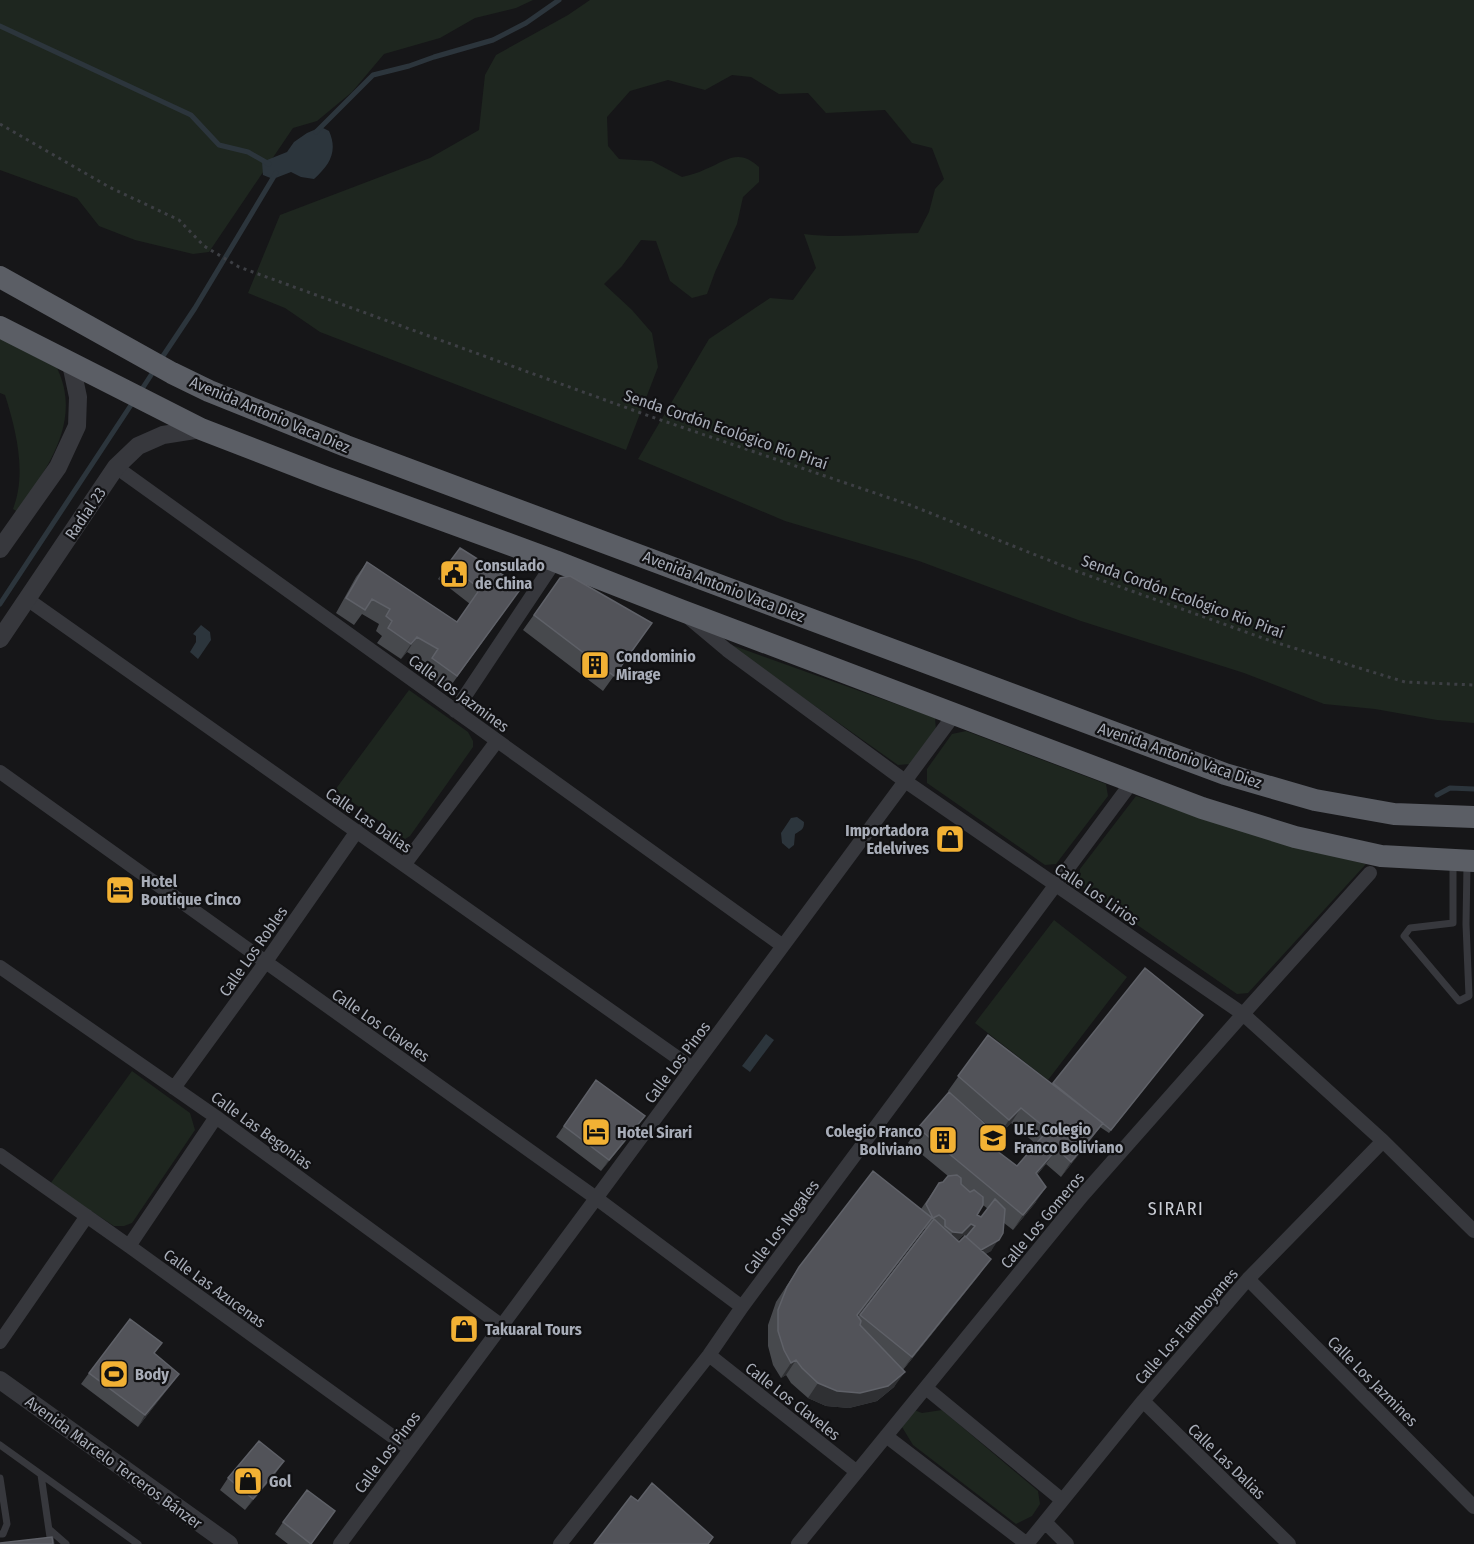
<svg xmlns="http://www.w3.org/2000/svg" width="1474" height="1544" font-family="'Fira Sans Condensed',sans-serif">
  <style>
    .green { fill: #1e261f }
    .water { fill: #2c353c }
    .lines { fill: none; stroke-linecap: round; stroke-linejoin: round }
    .stream { stroke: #2c353c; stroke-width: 5 }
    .path { stroke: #3d3f44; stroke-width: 3; stroke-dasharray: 3 4.5; stroke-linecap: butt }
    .service { stroke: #37383d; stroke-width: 7 }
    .minor { stroke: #37383d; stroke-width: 14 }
    .tertiary { stroke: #37383d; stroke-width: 18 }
    .trunk { stroke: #5b5e65; stroke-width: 22 }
    .wall { fill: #47494d; fill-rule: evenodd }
    .shaded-wall { fill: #2f3033 }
    .building { fill: #525359; stroke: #5f6168; stroke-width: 1.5 }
    .labels { text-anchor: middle; stroke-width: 4.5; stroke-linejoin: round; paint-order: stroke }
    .street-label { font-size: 16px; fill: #a8adb8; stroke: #111113 }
    .poi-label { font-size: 16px; font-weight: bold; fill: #a8adb8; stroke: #111113; text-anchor: start }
    .neighbourhood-label { font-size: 18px; letter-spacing: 1.5px; fill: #c9ccd4; stroke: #111113 }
  </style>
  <rect width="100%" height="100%" fill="#161618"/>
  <path class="green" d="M0,0H533L516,8L475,18L440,38L384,54L352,92L317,121L293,128L209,252L193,254L135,240L99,226L77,198L0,170Z
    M590,0H1474V723L1437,720L1375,709L1324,704L1244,673L1081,621L919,561L785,521L638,459L709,339L770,298L793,300L816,268L804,234C842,239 880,233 918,233L929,212L935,189L944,179L932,148L912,143L885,110L826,113L808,93L779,94L751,77L732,75L705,90L668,80L630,91L607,117L608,146L619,159L652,161L682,177C690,175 698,173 706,169C727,160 739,148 759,167V182L743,197L737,224L715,272L707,294L692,298L670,281L656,241L641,240L622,266L604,284L632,310L652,333L658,367L626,450L320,332L285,308L248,293L280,215L430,158L479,130L485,75L496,55L568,15Z
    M0,338L57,368C83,422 46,469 18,512L13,509C27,473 16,430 5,395L0,393Z
    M726,643L935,718L936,730L910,764L898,765Z
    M409,690L468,732L473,741V747L410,836L405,839L335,790Z
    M966,731L1106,784L1108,796L1056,864L1045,865L927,783V769L952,734Z
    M1136,796L1276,842L1366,864L1248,993L1237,994L1081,886L1079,880L1080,869Z
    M1054,920L1127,977L1048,1080L975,1023Z
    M132,1071L190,1113L195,1130L132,1223L124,1226H114L50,1184Z
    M914,1410L922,1413L942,1410L1038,1491L1040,1504L1032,1516L1016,1524L913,1445L902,1427Z"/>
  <path class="water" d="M321,127L329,131C338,151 330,165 314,179L301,177L291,172L273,179L263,175L262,162L287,152L294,142L307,133Z
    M201,625L210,632L211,640L198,659L190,652L196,642V636L193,634Z
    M797,817L804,822C804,830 801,830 795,834L794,845L789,849L782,843L781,833L791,818Z
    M766,1034L774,1040L750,1072L742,1066Z"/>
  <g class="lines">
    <path class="stream" d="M0,26L191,115L219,145L248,152L269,164
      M316,132L373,75L409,66L434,57L493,40L526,23L559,0
      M161,359L195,308L276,173
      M140,392L155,369
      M0,604L133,402
      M1437,795L1450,788L1474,789"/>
    <path class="path" d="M0,124L109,187L179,220L204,246L239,267L652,417L910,505L1076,571L1271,641L1405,682L1474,685"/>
    <path class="service" d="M1453,862V923L1410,928L1404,936L1459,1001L1469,996L1466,924L1467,865
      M0,1445L138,1544
      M41,1475L51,1544
      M0,1478L7,1524L3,1534H0
      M50,1530L66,1544"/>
    <path class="minor" d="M116,467L783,946
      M27,599L692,1068
      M690,619L727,650L905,781L1243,1014L1383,1141L1474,1231
      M455,711L555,561
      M0,772L596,1198L742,1307
      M404,865L497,741
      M0,967L216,1117L502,1326
      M174,1088L265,963L357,831
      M0,1155L129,1246L410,1449
      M129,1246L216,1117
      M1248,1279L1474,1507
      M0,1342L87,1216
      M709,1355L857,1472
      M926,1388L1062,1500
      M1143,1401L1289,1544
      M886,1436L1027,1544
      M1045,1522L1067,1544
      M340,1544L954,715
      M560,1544L709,1355L742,1307L1132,782
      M798,1544L1082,1196L1243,1014L1370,873
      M1027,1544L1143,1401L1248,1279L1383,1141"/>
    <path class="tertiary" d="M0,549L58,467L77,426L78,397L71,364
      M0,639L116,467L138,446L163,435L201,429
      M0,1380L229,1544"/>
    <path class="trunk" d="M0,277L172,373L209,391L346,446L1225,774L1315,800L1394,814L1474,817
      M0,327L201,429L325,477L555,561L680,610L1202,808L1295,837L1381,856L1474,861"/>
  </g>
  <path class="wall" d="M367,562L457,622L470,604L438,579L448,564L522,587L447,691L422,673L428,664L407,652L401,659L377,643L382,636L376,631L379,624L362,614L354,625L336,613L356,577Z
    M560,578L652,623L603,691L523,630Z
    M1145,968L1203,1015L1109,1133L1100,1127L1061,1177L1046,1164L1037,1175L1036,1202L1013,1230L1004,1223L991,1251L985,1254L980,1274L903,1370L894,1387L877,1401L849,1408L826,1406L808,1398L791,1383L786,1375L781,1378L773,1365L768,1346V1325L776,1302L799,1267L921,1209L939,1183L943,1182L948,1176L908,1143L918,1128L988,1144L1017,1166L1036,1144L1011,1123L999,1135L948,1091L988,1035L1053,1085ZM983,1205L988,1209L981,1217L977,1215ZM925,1228V1229L858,1317V1316ZM963,1235L965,1236L959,1242L958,1240Z
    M596,1080L637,1127L601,1171L556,1137Z
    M154,1354L179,1374L138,1427L81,1384L89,1373Z
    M276,1473L245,1510L220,1490L228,1478Z
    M335,1511L311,1544H288L275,1534L283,1522Z"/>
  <path class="shaded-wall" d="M417,637L407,652L401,659L411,644Z
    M1021,1108L1011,1123L999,1135L1009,1120Z
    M645,1116L637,1127L601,1171L609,1160Z
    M1103,1123L1092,1138L1061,1177L1071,1162Z
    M1057,1149L1046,1164L1025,1188L1036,1173Z
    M1046,1187L1036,1202L1013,1230L1023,1215Z
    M932,1218L921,1233L847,1330L857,1315Z
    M971,1224L975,1226L967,1237L963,1235L954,1244L945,1243L953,1232Z
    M1003,1233L991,1251L972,1262L980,1250Z
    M991,1259L980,1274L901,1372L912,1357Z
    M796,1360L786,1375L781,1378L791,1363Z
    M905,1372L894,1387L877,1401L849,1408L826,1406L808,1398L818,1383Z
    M179,1374L171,1385L138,1427L145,1415Z
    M284,1461L276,1473L245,1510L253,1499Z"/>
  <path class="building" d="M460,548L522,587L457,676L432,658L438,649L417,637L411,644L388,628L392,621L386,616L390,609L372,599L365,610L346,598L367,562L457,622L480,589L448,564Z
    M570,576L652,623L614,676L534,615L560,578Z
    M1145,968L1203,1015L1111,1130L1053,1083Z
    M988,1035L1103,1123L1071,1162L1057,1149L1036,1173L1046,1187L1023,1215L918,1128L949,1092L995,1133L988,1144L1017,1166L1048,1130L1021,1108L1009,1120L958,1076Z
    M596,1080L645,1116L609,1160L564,1126Z
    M873,1171L932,1218L857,1315L861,1321L860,1325L905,1372L888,1386L860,1393L837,1391L818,1383L802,1368L796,1360L791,1363L784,1350L778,1331V1310L787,1287L799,1267Z
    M957,1175L961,1178V1184L970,1192L974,1190L983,1197V1205L977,1215L981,1217L995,1199L1005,1209L1003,1233L999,1240L981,1250L966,1237L975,1226L971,1224L962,1233L953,1232L945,1226V1220L939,1215L933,1218L926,1204L939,1183L943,1182L948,1176Z
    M934,1219L959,1242L965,1236L991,1259L912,1357L860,1315Z
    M130,1319L162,1343L154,1353L179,1374L145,1415L89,1373Z
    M259,1441L284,1461L253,1499L228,1478Z
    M652,1483L713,1537L708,1544H594L631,1496L638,1501Z
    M307,1490L335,1511L311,1544L283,1522Z
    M52,1537L53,1544H0V1543Z"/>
  <defs>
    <g id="civic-square" transform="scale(1.5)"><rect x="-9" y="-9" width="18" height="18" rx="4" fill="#f2b134" stroke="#111113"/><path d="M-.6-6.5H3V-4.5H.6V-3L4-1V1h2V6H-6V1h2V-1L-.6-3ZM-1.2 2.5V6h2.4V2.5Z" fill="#111"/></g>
    <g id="building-square" transform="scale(1.5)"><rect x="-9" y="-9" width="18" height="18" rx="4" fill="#f2b134" stroke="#111113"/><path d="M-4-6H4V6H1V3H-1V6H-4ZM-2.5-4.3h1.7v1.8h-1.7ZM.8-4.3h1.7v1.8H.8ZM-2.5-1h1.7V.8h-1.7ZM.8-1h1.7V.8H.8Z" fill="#111"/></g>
    <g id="shop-square" transform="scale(1.5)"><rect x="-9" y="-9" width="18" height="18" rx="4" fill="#f2b134" stroke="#111113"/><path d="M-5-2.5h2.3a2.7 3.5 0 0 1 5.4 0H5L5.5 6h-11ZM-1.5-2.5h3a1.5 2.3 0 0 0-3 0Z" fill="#111"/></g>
    <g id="hotel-square" transform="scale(1.5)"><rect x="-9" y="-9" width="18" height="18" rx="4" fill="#f2b134" stroke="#111113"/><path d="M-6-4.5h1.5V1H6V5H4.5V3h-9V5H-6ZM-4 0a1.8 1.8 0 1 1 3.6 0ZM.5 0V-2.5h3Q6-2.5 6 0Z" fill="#111"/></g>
    <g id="school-square" transform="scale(1.5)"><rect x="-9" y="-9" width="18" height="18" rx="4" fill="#f2b134" stroke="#111113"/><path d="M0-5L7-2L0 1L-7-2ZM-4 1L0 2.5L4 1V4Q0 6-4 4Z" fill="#111"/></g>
    <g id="stadium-square" transform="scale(1.5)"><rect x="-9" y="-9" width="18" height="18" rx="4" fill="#f2b134" stroke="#111113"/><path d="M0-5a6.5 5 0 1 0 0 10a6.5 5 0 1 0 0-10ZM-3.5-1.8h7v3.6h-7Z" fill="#111"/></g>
  </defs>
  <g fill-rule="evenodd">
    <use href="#civic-square" x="454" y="574"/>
    <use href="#building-square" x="595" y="665"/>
    <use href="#shop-square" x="950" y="839"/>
    <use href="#hotel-square" x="120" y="890"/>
    <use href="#hotel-square" x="596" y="1132"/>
    <use href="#school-square" x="993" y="1138"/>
    <use href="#building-square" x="943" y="1140"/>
    <use href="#shop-square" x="464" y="1329"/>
    <use href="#stadium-square" x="114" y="1374"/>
    <use href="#shop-square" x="248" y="1481"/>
  </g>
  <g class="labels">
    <g class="street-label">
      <text transform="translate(270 414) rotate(23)" y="6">Avenida Antonio Vaca Diez</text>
      <text transform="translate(726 429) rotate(19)" y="6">Senda Cordón Ecológico Río Piraí</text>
      <text transform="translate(85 513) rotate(-56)" y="6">Radial 23</text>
      <text transform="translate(724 586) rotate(21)" y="6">Avenida Antonio Vaca Diez</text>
      <text transform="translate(1183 596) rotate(20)" y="6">Senda Cordón Ecológico Río Piraí</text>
      <text transform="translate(459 693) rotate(36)" y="6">Calle Los Jazmines</text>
      <text transform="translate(1180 755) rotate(19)" y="6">Avenida Antonio Vaca Diez</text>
      <text transform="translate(369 820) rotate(35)" y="6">Calle Las Dalias</text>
      <text transform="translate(1097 894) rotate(34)" y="6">Calle Los Lirios</text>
      <text transform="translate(253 951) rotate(-55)" y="6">Calle Los Robles</text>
      <text transform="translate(381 1025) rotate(35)" y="6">Calle Los Claveles</text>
      <text transform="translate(677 1062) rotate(-53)" y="6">Calle Los Pinos</text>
      <text transform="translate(262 1130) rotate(36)" y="6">Calle Las Begonias</text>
      <text transform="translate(1042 1220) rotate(-50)" y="6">Calle Los Gomeros</text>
      <text transform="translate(781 1227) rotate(-53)" y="6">Calle Los Nogales</text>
      <text transform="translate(215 1288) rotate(36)" y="6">Calle Las Azucenas</text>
      <text transform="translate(1186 1326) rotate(-49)" y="6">Calle Los Flamboyanes</text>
      <text transform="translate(1373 1381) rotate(45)" y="6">Calle Los Jazmines</text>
      <text transform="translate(793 1401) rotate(38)" y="6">Calle Los Claveles</text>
      <text transform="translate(387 1452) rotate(-53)" y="6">Calle Los Pinos</text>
      <text transform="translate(1227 1461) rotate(44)" y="6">Calle Las Dalias</text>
      <text transform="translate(114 1462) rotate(36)" y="6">Avenida Marcelo Terceros Bánzer</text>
    </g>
    <g class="poi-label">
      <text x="475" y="571">Consulado<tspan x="475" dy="18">de China</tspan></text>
      <text x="616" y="662">Condominio<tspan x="616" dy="18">Mirage</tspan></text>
      <text x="929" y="836" text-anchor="end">Importadora<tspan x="929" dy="18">Edelvives</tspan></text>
      <text x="141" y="887">Hotel<tspan x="141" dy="18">Boutique Cinco</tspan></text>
      <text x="1014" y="1135">U.E. Colegio<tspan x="1014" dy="18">Franco Boliviano</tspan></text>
      <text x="922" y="1137" text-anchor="end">Colegio Franco<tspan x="922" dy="18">Boliviano</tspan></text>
      <text x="617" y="1138">Hotel Sirari</text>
      <text x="485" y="1335">Takuaral Tours</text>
      <text x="135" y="1380">Body</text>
      <text x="269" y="1487">Gol</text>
    </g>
    <g class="neighbourhood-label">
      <text x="1176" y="1215">SIRARI</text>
    </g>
  </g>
</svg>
